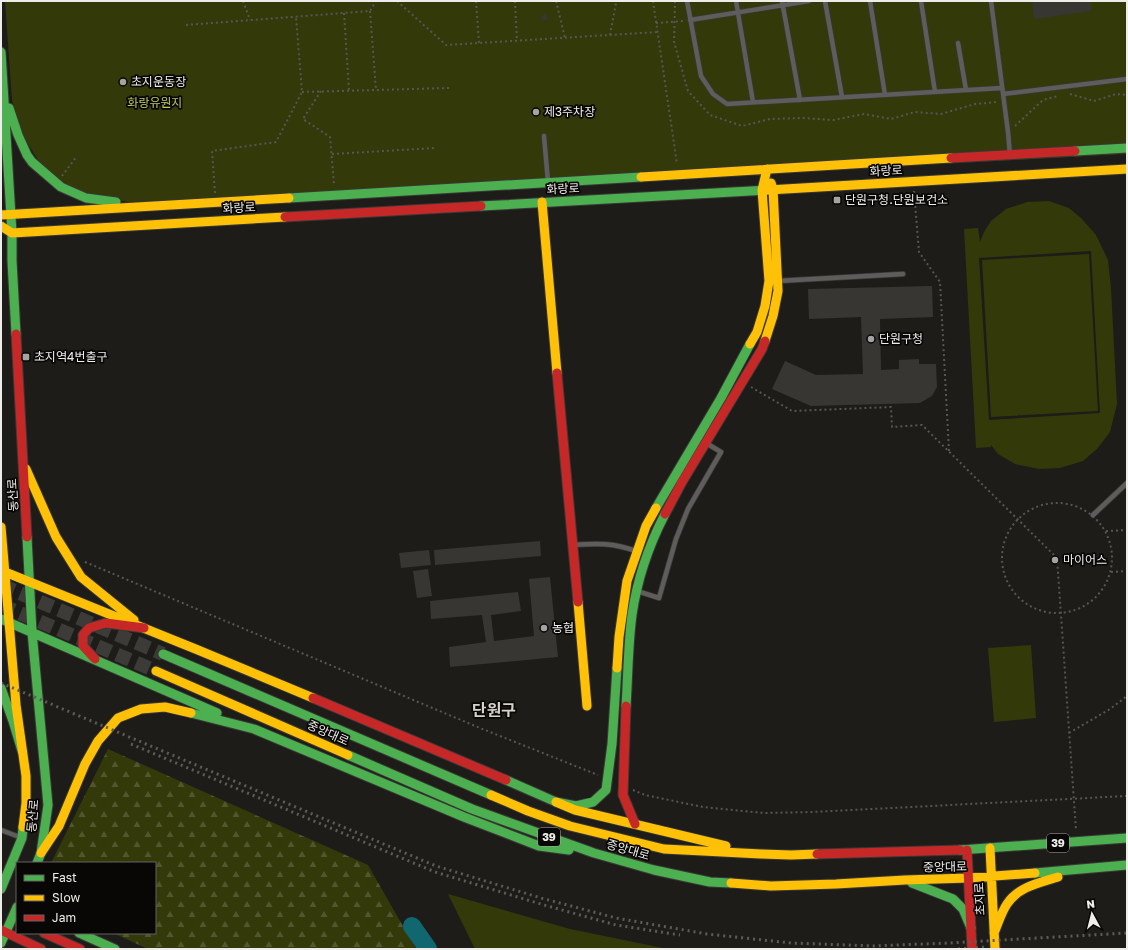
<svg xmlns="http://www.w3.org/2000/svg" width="1128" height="950" font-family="'Golos Text','Noto Sans KR',sans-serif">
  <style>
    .green { fill: #34390a; fill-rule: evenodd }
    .forest { fill: url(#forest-firs) }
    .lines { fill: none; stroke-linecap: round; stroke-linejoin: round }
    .river { stroke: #10676f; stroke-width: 18 }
    .building { fill: #373633 }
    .primary-tunnel { stroke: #3c3b38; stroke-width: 14; stroke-dasharray: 14 7; stroke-linecap: butt }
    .lane-casing { stroke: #393836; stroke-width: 6 }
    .fast-casing { stroke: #393836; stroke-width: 11 }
    .slow-casing { stroke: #393836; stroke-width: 11 }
    .jam-casing { stroke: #393836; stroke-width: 11 }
    .path { stroke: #575654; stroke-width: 2; stroke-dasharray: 2 3; stroke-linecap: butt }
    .lane { stroke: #5f5d5b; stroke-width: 4.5 }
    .fast { stroke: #4caf50; stroke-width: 9 }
    .slow { stroke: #ffc107; stroke-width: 9 }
    .jam { stroke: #c62828; stroke-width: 9 }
    .rail { stroke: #5d5c5a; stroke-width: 3; stroke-dasharray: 2 4; stroke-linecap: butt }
    .poi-dot { fill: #a6a4a0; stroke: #080705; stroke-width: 1.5 }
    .labels { text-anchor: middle; stroke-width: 3.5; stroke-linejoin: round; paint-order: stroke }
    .shield { fill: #080705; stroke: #aaa8a5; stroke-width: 1 }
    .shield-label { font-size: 11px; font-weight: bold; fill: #efede9 }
    .poi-label { font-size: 12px; fill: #efede9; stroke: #080705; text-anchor: start }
    .park-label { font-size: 12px; fill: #bcca61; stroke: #080705 }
    .street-label { font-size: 12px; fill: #efede9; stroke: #080705 }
    .district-label { font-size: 16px; font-weight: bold; fill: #d5d2ca; stroke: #080705 }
  </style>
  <defs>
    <pattern id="forest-firs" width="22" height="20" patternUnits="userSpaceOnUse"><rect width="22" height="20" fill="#34390a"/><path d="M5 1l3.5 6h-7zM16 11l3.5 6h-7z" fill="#52562e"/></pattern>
  </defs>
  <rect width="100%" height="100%" fill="#1d1c19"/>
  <path class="green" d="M5,1H1127V154L147,206L90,194L72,187L53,176L40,163L28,144L19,126L12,100Z
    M1049,201L1069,208L1081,218L1096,235L1108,260L1111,288L1117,404L1110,432L1097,449L1083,461L1060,468L1039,469L1015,464L998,454L991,445V447L976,448L964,229L978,228L980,242L984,232L991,221L1006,209L1027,202ZM1091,251L1100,413L989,420L979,258Z
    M1089,254L1098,411L991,417L982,260Z
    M1031,645L1036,718L994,722L988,648Z
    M448,894L570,929L668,949H475Z"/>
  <path class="forest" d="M108,749L368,865L416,949H148L113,933H155V863H51Z"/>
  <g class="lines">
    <path class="river" d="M412,926L428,949"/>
  </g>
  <path class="building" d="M1032,1H1090L1092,11L1034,19Z
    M546,14L548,19L542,21L541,16Z
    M932,286L933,317L880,319L881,370L899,369V360L919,359V364H936L937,387L932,396L920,403L811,406L772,389L785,361L816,375L863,374L861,317L809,319L808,289Z
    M540,541L541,556L435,565L434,550Z
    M429,550L431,565L401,568L399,553Z
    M428,569L432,596L417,598L413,571Z
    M550,577L558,657L450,667L449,647L486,642L482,615L431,619L430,601L518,592L521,611L491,615L494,641L534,636L529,579Z"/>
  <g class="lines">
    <path class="primary-tunnel" d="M1,585L163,654
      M1,605L156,671"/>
    <g class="lane-casing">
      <path id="lane" d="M687,1L701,76L713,94L727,104L1002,88
        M736,1L753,102
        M782,1L800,100
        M825,1L842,97
        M870,1L885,95
        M921,1L935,92
        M991,1L1008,132L1010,155
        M690,20L809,1
        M958,43L966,90
        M1003,94L1127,79
        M544,136L548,182
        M777,281L903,274
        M1093,515L1127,483
        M574,545C598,543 613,543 636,551
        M637,591L659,598L676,539L688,509L721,452L706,443
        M1,830L22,838"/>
    </g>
    <g class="fast-casing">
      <path id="fast" d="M1,52L12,233V261L16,334
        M9,108L18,135L27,155L32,162L61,187L86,198L116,202
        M1075,151L1127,148
        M289,198L641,177
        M481,206L768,190
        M656,508L721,398L750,344
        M27,537L32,632L48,805L41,853L37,863
        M1,570L5,572
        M1,619L217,713
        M163,654L491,795
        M1,688L13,721L22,751
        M626,706C628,676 628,645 632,615C637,580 649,545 665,514
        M191,713L254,729L464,817L539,846L569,850
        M348,755L472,809L594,853L654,870L710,882L731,883
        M506,780L556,802L576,806L593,802L606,790L612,744L617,668
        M960,850L1127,838
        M1035,873L1127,865
        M912,883L953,899L963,909L971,928
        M1,889L22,838L23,827
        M79,933L115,949
        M1,943L17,907"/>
    </g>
    <g class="slow-casing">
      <path id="slow" d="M641,177L951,158
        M768,190L1127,169
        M542,202L557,373
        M1,215L289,198
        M1,226L12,233L285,217
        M765,341L773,316L778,291L773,189L771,183
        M750,344L757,332L765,306L769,281L762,190L767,169
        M26,469L56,537L81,577L134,620
        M1,527L16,705L26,776V803L23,827
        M5,572L198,650L313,698
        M578,602L587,706
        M617,668L619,637L627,581L646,526L656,508
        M156,671L348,755
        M491,795L528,811L570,826L664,849L761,854L791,855L817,854
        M556,802L575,810L726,846
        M990,848L995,949
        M41,853L59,826L85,764L98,741L118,718L141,709L165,707L191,713
        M731,883L771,886L836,884L905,880L968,878L1035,873
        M994,933C998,924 1001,913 1007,904C1018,887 1039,883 1058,877"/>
    </g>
    <g class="jam-casing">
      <path id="jam" d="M951,158L1075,151
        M285,217L481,206
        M16,334L27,537
        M557,373L578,602
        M665,514L682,482L762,349L765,341
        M95,659L83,646V635L89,628L106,623L144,628
        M313,698L506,780
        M626,706L623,795L635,824
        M967,850L972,949
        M817,854L960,850
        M1,930L41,949
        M44,933L80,949"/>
    </g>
    <path class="path" d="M243,1L250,20
      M397,1L446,45L658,32
      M476,1L479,43
      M515,1L517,41
      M556,1L565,38
      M653,1L677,164
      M675,1L674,42L688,91L710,115L742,126L770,119L803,118L833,120L864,114L891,119L915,112L941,114L975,104L997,102
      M370,11L376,90
      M344,13L349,90
      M656,23L683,21
      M186,25L370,11L376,1
      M610,35L616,3L615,1
      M321,91L303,119L330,137L334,184
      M302,92L450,88
      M1070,94L1094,101L1116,94L1127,95
      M1015,126L1043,100L1058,96
      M332,154L435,148
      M62,176L77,156
      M914,191L919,252L940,282L949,451
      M215,193L212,151L276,142L302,92L296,17
      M751,387L792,411L891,407L892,427L922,425L1057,558L1076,830
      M1002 558a55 55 0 1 1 110 0a55 55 0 1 1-110 0Z
      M1106,531L1127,530
      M85,562L480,728L598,775
      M1111,572L1127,571
      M1069,733L1110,709L1127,696
      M633,790L645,795L703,807L764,813L812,812L1127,796"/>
    <use href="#lane" class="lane"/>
    <use href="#fast" class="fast"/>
    <use href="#slow" class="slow"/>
    <use href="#jam" class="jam"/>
    <path class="rail" d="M1,683L436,866L541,898L616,918L707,934L791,943L874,946L949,943L1127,933
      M131,744L435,872L544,905L616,925L680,935
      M958,949L987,947"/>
  </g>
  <g class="poi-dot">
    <circle cx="123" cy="82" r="4"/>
    <circle cx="536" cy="112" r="4"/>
    <rect x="833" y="196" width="8" height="8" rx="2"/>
    <circle cx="871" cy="339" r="4"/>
    <rect x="22" y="353" width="8" height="8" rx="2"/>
    <circle cx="1055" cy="560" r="4"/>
    <circle cx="544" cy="628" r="4"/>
  </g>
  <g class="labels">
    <g class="shield">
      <rect x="538" y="828" width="22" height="18" rx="3"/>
      <rect x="1047" y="834" width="22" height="18" rx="3"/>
    </g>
    <g class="shield-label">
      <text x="549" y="841">39</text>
      <text x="1058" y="847">39</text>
    </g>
    <g class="poi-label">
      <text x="131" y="86">초지운동장</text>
      <text x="544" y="116">제3주차장</text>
      <text x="845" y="204">단원구청.단원보건소</text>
      <text x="879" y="343">단원구청</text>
      <text x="34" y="361">초지역4번출구</text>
      <text x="1063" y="564">마이어스</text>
      <text x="552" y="632">농협</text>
    </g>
    <g class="park-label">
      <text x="155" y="107">화랑유원지</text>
    </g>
    <g class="street-label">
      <text transform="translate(886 171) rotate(-3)" y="4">화랑로</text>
      <text transform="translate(563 189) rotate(-3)" y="4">화랑로</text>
      <text transform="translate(239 208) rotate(-3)" y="4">화랑로</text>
      <text transform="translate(13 495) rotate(-93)" y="4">동산로</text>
      <text transform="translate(328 733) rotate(24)" y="4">중앙대로</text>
      <text transform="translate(33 816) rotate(-85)" y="4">동산로</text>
      <text transform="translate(628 850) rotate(16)" y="4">중앙대로</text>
      <text transform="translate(945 867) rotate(-1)" y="4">중앙대로</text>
      <text transform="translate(980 899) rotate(-93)" y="4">초지로</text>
    </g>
    <g class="district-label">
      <text x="494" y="716">단원구</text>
    </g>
  </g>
  <rect width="1128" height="950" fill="none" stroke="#efede9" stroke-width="4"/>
  <rect x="16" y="862" width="140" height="72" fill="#080705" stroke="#646360"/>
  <rect x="24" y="875" width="20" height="6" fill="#4caf50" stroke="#646360"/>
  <text x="52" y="882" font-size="12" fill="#efede9">Fast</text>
  <rect x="24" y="895" width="20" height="6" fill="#ffc107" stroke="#646360"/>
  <text x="52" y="902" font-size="12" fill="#efede9">Slow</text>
  <rect x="24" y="915" width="20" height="6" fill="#c62828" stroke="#646360"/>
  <text x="52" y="922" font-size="12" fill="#efede9">Jam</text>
  <g transform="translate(1092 914) rotate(353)" stroke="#080705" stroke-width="3" paint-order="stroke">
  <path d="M0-3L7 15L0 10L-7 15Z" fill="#efede9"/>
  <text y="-6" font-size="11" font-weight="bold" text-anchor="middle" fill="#efede9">N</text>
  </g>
</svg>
